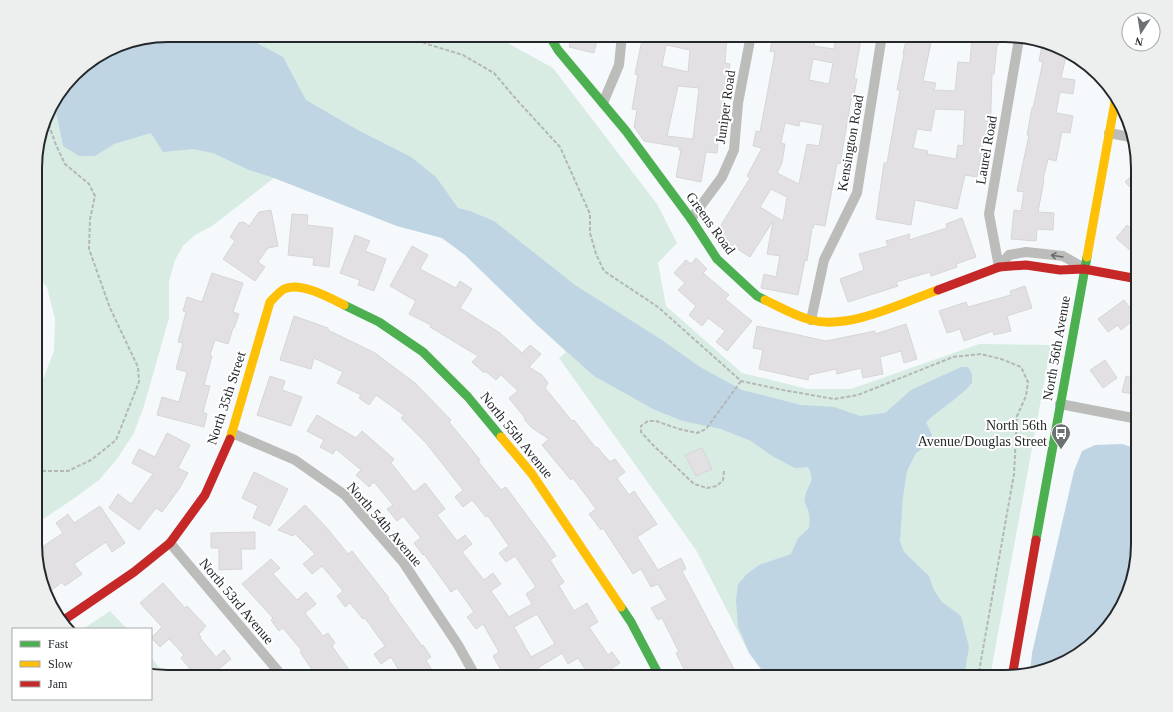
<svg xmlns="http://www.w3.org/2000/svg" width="1173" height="712" font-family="Georgia,serif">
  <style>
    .green { fill: #d8ece3 }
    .water { fill: #bfd5e4 }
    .building { fill: #e2e0e3; stroke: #d6d5d7; fill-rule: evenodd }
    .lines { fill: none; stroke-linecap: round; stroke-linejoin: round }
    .path { stroke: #b5b6b7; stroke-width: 2; stroke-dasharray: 4 2; stroke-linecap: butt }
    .street { stroke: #bcbcbb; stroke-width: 10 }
    .fast { stroke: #4caf50; stroke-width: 9 }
    .slow { stroke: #ffc107; stroke-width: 9 }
    .jam { stroke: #c62828; stroke-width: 9 }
    .oneway { stroke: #686b6c }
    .labels { text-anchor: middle; stroke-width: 4; stroke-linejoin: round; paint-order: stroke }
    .street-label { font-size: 14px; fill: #24282b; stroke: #fff }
    .poi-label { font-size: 14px; fill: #24282b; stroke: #fff; text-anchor: end }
    .rim { fill: none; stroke: #24282b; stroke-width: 2 }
  </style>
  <rect width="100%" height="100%" fill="#f6f9fc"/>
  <path class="green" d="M168,35H493L553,68L657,204L677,243L658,263L666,306L742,373L808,389H851L979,344L1051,345L990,677H767L749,653L696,550L559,358L566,352L465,255L442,238L397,226L274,178L212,226L195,235L183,246L175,260L169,281V318L144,406L134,433L117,459L99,480L76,497L36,524V389L42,382L54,351L55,319L47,287L36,274V151L49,109L80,68L117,45Z
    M110,611L127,629H83Z
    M151,657L166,676L151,673Z"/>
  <path class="water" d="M168,35H238L253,41L283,57L306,100L356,129L411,157L436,177L458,208L470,211L494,221L575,285L662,340L700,367L742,390L801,405L834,407L860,416L885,413L911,390L961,367H968L972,374V383C959,398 941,408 926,422L932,435L926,446L916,453L907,471L903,497L900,541L904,552L929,576L934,590L942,602L961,616L969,647L964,677H907L894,671L873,669L861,677H767L749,653L738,626L736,601L738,584L747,574L759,565L791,554L798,538L809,528C809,524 810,519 809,515C809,508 803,504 805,497C808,483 816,482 808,467L795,468L772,456L751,441L721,429L683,421L653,409L594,376L537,325L465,255L442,238L397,226L274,178L249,170L213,153L193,149L163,152L151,133L114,144L95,156H79L63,146L54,102L80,68L117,45Z
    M1122,444L1138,449V553L1120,611L1072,659L1030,672L1032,653L1074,471L1082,451L1095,445Z"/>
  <path class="building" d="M572,35H598L594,53L569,47Z
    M643,35H679L678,39L703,42L704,35H727L725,63L730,64L727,91H725L720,124L717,153L706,152L701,182L676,177L681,150H679V147L644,141L634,127L637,110L632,109L638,75L635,74ZM666,45L690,50L688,72L662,66ZM678,86L699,88L693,139L667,136Z
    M773,35H796L795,37L815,41L814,46L834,49L836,35L861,39L854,79H857L854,95H852L840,164L837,163L825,226L814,224L813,228H812L807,261L805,260L798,295L761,288L764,274L776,277L780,256L767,254L773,221L750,257L715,235L750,178L747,176L762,148L753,146L756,131L760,132L775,52L770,51ZM813,59L833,63L829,84L809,80ZM800,121L823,125L819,146L807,144L799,184L777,173L782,163L785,144L781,143L785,123L799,126ZM771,189L787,197L783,221L760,207Z
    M915,35L932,38L923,81L936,83L934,90L955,91L958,62L970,63L972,35H1000L998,45H997L994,74H992L990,139H984L977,177L965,175L957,209L915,200L911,225L876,219L884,163H887L900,90H897L904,54H903L906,40L914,42ZM935,109L965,110L963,146L958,145L956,159L927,154L928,151L913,148L917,129L931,131Z
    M1042,45L1067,52L1061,78L1075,80L1073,94L1060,92L1056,113L1073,116L1070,133L1062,132L1056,161L1048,159L1043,179L1044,180L1038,212L1054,213L1053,230L1037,229L1036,241L1011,239L1014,210L1021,211L1024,192L1017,191L1029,135H1027L1032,108H1033L1043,62L1039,61Z
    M1138,170V195L1125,182Z
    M271,210L278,246L268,248L258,262L265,267L255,281L223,259L235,241L230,237L239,223L244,222L249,226L259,212Z
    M292,214L308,215L307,225L333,228L329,267L313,265L314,258L288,255Z
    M962,218L976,257L956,264L957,267L931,276L930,272L896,282L898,286L848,302L840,279L864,270L859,254L888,246L886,241L910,234L909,240L947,228L946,224Z
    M1127,225L1138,234V245L1132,252L1116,238Z
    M355,235L370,241L365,251L386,259L374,291L358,285L360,280L340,273Z
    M412,246L428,255L420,269L456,288L460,281L472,289L460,308L500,333L522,353L530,345L541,354L529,367L542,375L548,383L545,388L572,421L574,420L596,448L597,447L610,462L615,459L625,472L617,478L629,495L634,491L657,524L637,537L658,570L681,558L686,569L682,571L735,671L724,677H688L676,653L679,652L662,618L658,620L651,608L667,600L658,584L651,587L641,569L633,574L603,528L601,530L589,514L596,509L573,478L571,480L542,445L549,439L532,428L524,419L525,418L509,398L518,391L501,375L496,380L485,371L484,373L472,362L478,356L430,327L431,325L409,314L416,301L390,286Z
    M696,258L707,269L703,273L729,295L725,299L752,321L727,351L716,342L725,331L708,318L702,326L689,315L696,306L678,290L685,283L674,273L686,260L691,264Z
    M212,273L243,283L233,312L239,314L234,328H233L228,344L215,340L210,355L212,356L204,385L210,386L203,412L207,414L204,427L157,415L162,397L179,402L187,372L176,369L183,343L178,342L186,312L183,311L187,297L202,302Z
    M1025,286L1032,308L1007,316L1011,331L994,335L993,331L964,341L960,329L947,333L939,311L966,302L968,307L1011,295L1010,291Z
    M1124,300L1138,318V323L1131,322L1121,330L1118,325L1108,332L1098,319Z
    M294,316L328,328V330L375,353L415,383L451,420L449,422L480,460L478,461L501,490L506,487L550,547L556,556L550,560L564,582L559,586L574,611L587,603L598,622L589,627L608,655L612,652L620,663L598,677H590L578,658L568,664L562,653L538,668L543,677H505L493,656L499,652L483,624L476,629L467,617L474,612L457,588L451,592L424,554L423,555L414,543L421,538L403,516L397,521L387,509L393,505L374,482L369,487L356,475L361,470L336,449L333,454L320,447L324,440L307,431L317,415L356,438L362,431L394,459L391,463L414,492L425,483L445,509L437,515L457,541L465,535L472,544L462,552L484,580L493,573L501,584L491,591L509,617L532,604L526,594L536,587L515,556L506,562L499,553L509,546L488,516L486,517L472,500L463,507L455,497L463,490L426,443L401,418L404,415L376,395L369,405L359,398L361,395L337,383L343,372L314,358L311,369L280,360ZM537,614L555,644L531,657L514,627Z
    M906,324L917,359L904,363L901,351L880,357L883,374L863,378L861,368L837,374L836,369L809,375L808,380L759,369L763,350L753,348L757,326L826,341L875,331V334Z
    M1105,360L1117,378L1103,388L1090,370Z
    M270,376L285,381L282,390L302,397L291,426L257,415Z
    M1126,376L1138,379V395L1122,392Z
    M167,433L190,445L178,468L188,473L179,489L162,512L156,508L139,530L109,508L118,494L131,504L153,474L132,463L139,449L155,457Z
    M702,448L712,469L696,476L685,455Z
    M254,472L288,489L270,526L253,518L258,506L242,498Z
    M305,505L327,528L348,554L352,551L389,598L388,599L422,646L423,645L431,657L426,660L436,677H403L391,657L381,664L374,654L385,646L365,618L363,619L350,603L345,607L337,596L343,591L322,566L312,574L303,564L315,554L295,534L293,536L278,530Z
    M100,506L125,543L112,552L106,542L74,564L82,574L65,586L62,582L48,593L36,561V551L63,533L56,523L68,514L74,523Z
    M255,532V549H241L242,569L219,570V548H211V533Z
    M271,559L280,568L273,574L297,600L306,592L316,604L305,613L323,636L328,633L335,643L332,646L354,677H305L313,671L300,652L302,651L283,628L279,631L271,620L273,618L242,584Z
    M163,583L185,608L187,606L206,626L199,634L201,637L200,638L216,657L224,650L231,659L209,677H197L181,658L184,655L169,639L160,647L151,638L162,627L140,603Z"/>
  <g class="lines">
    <path class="path" d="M406,35L427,44L463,55L494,73L516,99L560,147L590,214V233L596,254L604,271L658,307L741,381L783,390L834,399L858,395L953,357L981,354L1001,359L1021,367L1028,382L1026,396L1017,416L1014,474L978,677
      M36,471H68L91,460L116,440L139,382L138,367L110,308L89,249L90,219L95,196L89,184L65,164L56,145L46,117
      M724,471L723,480L717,486L707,488L694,484L652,444L641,432V426L648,421H656L679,429L697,433L706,429L741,381"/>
    <path class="street" d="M603,103L619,65L622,35
      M1109,133L1130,137
      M691,219L722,177L734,150L738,103L751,35
      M999,267L989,214L1019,39
      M999,267L1009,255L1026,252L1063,256L1084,268
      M811,320L824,260L857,193L882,35
      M1060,404L1138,419
      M232,433L295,460L345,495L403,562L458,645L476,677
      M170,543L283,677"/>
    <path class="fast" d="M549,35L558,50L626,131L691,219L717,259L757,296L765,300
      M344,305L379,322L423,352L468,397L501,437
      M1036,540L1087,257
      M621,607L631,622L660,677"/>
    <path class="slow" d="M1087,257L1116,96
      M765,300C780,307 795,316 811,320C850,330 901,303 938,290
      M501,437L532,474L621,607
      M230,439L270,302C274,298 279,292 284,289C300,281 330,298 344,305"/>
    <path class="jam" d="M938,290L999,267L1026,265L1060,270L1084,269L1138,279
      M61,622L134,572L170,543L205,495L230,439
      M1012,677L1036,540"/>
  </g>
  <defs><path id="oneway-shaft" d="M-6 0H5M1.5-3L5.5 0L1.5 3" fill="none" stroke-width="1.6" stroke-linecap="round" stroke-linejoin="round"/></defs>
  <use class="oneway" href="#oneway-shaft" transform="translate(1057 256) rotate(-171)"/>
  <defs>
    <g id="bus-pin" transform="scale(1)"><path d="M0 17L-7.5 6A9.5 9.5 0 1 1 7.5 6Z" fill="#6e7174" stroke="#fff"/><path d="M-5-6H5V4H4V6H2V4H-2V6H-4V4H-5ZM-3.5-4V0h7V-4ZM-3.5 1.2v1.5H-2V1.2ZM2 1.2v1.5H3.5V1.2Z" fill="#fff"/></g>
  </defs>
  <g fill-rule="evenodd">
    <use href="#bus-pin" x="1061" y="433"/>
  </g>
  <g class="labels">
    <g class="street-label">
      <text transform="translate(725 107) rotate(-82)" y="5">Juniper Road</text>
      <text transform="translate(850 143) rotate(-80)" y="5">Kensington Road</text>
      <text transform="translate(986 150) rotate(-80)" y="5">Laurel Road</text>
      <text transform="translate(711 223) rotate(54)" y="5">Greens Road</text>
      <text transform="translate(1056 348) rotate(-80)" y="5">North 56th Avenue</text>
      <text transform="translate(226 398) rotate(-72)" y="5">North 35th Street</text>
      <text transform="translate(517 435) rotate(51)" y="5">North 55th Avenue</text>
      <text transform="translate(385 524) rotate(49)" y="5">North 54th Avenue</text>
      <text transform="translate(237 601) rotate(50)" y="5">North 53rd Avenue</text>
    </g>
    <g class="poi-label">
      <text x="1047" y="430">North 56th<tspan x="1047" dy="16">Avenue/Douglas Street</tspan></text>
    </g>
  </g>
  <path d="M0 0H1173V712H0ZM168 42H1005A126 126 0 0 1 1131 168V544A126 126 0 0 1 1005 670H168A126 126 0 0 1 42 544V168A126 126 0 0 1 168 42Z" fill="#edeeee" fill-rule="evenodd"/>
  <path class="rim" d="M168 42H1005A126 126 0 0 1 1131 168V544A126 126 0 0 1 1005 670H168A126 126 0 0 1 42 544V168A126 126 0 0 1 168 42Z"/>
  <rect x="12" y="628" width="140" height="72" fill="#ffffff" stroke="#a7a9aa"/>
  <rect x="20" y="641" width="20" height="6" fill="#4caf50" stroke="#a7a9aa"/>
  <text x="48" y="648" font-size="12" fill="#24282b">Fast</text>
  <rect x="20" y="661" width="20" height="6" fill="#ffc107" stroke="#a7a9aa"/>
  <text x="48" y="668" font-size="12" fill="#24282b">Slow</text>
  <rect x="20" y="681" width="20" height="6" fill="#c62828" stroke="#a7a9aa"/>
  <text x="48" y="688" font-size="12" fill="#24282b">Jam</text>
  <g transform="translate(1141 32) rotate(192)"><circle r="19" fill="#ffffff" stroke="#a7a9aa"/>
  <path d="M0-3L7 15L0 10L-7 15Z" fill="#6e7174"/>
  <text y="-6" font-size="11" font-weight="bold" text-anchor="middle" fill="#24282b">N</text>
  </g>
</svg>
